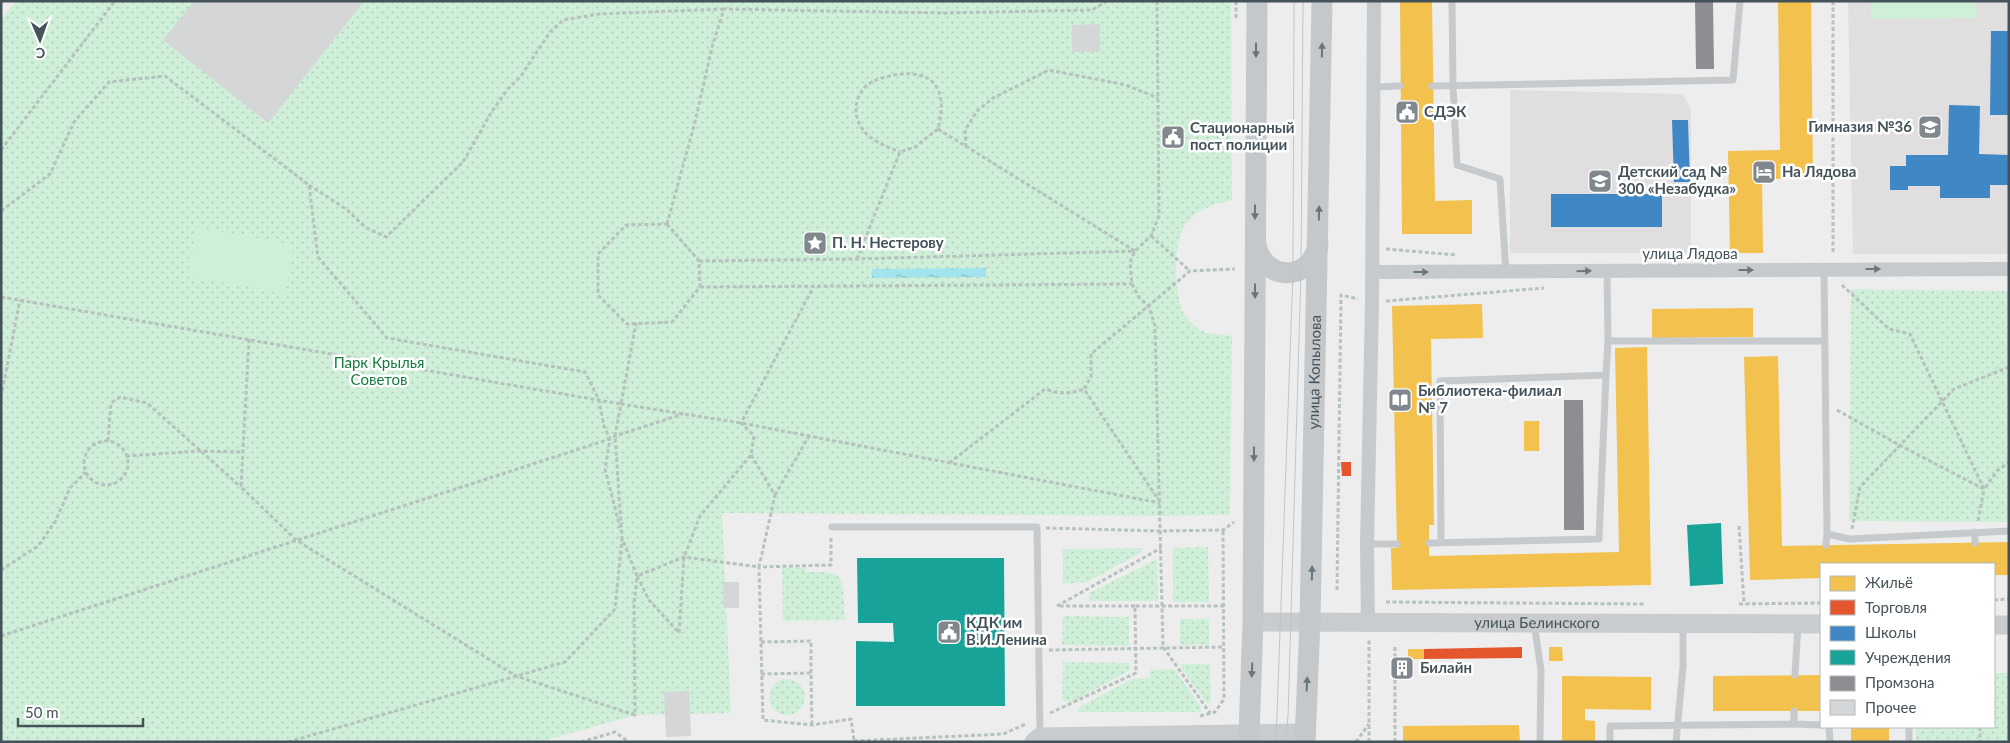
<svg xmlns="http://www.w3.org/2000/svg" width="2010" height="743" font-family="Lato,sans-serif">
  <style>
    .education { fill: #e0dedf }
    .grass { fill: url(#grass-dots) }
    .garden { fill: #d0efd9 }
    .water { fill: url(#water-ripples) }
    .homes { fill: #f2c14e }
    .shops { fill: #e4572e }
    .schools { fill: #3f88c5 }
    .public { fill: #17a398 }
    .industry { fill: #8d8d92 }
    .building { fill: #d5d6d7 }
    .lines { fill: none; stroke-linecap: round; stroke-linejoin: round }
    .path { stroke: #b5c2bd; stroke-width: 3; stroke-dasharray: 4 2.5; stroke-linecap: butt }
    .lane { stroke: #c7cacd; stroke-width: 7 }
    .street { stroke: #c7cacd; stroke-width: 14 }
    .secondary { stroke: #c9ccce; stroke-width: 19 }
    .primary { stroke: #c4c8cb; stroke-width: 21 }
    .tram { stroke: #c2c4c6; stroke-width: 1 }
    .oneway { fill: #6a757c }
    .oneway2 { fill: #6b767c }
    .labels { text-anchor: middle; stroke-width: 5; stroke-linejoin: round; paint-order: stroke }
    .poi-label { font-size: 15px; font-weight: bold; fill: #44525a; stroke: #fff; text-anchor: start }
    .street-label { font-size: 15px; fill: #44525a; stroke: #fff }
    .park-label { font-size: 15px; fill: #137d3e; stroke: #fff }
  </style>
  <defs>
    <pattern id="grass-dots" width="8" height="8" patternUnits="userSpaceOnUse" patternTransform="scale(1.25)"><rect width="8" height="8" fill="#d0efd9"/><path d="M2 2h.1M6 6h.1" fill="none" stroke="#b4cfbc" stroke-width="1.8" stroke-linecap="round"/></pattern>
    <pattern id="water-ripples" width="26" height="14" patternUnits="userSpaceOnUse" patternTransform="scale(1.25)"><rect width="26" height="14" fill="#a3e5ee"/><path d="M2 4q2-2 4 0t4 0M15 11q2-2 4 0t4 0" fill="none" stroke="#86bcc4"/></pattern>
  </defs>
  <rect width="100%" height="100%" fill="#eeeded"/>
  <path class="education" d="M1848,1H2009V254H1853Z
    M1510,90L1683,94L1691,109V253H1510Z"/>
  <path class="grass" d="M16,1H1231L1232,200C1215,204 1200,208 1188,221C1172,239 1174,291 1183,312C1185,317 1196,328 1202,331C1210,335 1223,334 1232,336L1230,515L1160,516L722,513L731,713L635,715L540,742H1V20Z
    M1851,289L2009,291V522L1849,521Z
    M1208,547L1209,602H1173V548Z
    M1142,548V552L1087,582L1063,584V549Z
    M1157,559L1158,601H1089V593Z
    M782,568H805L806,572H826L839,576L843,588L845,620L783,621Z
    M1063,616L1129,617V646L1062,645Z
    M1180,619H1209V645H1180Z
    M1063,662L1129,663V671L1071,702L1062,701Z
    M1181,664H1210L1211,703H1207L1181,668Z
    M1174,669L1201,707V712H1078V708L1132,679L1150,678V670Z
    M1994,673H2009V742H1916V727H1994Z
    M769 697a18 18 0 1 1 36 0a18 18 0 1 1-36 0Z"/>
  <path class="garden" d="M1871,1H1976L1977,18L1871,19Z
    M197,227L294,245L285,294L188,276Z"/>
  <path class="water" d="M986,268V277L872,278V269Z"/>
  <path class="homes" d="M1400,1H1432L1435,201L1472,200V234H1402Z
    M1778,1H1811L1813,178L1762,179L1763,253H1730L1728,151L1780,150Z
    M1482,304L1483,338L1431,339L1434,525H1429V556L1619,552L1615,348L1647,347L1651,585L1392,590L1391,548H1397L1392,306Z
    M1753,308V337L1652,338V309Z
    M1778,356L1782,546L2009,542V575H1994V564H1821V578L1750,580L1744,357Z
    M1524,421H1539V451H1524Z
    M1549,647H1562L1563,661H1549Z
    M1408,649H1424V659H1408Z
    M1821,675V711H1713V676Z
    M1562,676L1651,677V710L1585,709V720L1595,721V742H1562Z
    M1519,725L1520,742H1403V726Z
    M1851,727H1889V742H1851Z"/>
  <path class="shops" d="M1341,462H1351V476H1342Z
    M1522,647V658L1424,659V649Z
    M1405,661V675H1400L1399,662Z"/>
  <path class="schools" d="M1991,31H2009V115H1990Z
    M1949,105L1980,106L1979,154L2009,155V185H1990V198H1940V186H1908V190H1890V166H1906V155H1948Z
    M1672,120H1688L1690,182H1674Z
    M1551,194H1662V227H1551Z"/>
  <path class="public" d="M1169,130H1181L1182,143H1168Z
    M1721,523L1723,584L1690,586L1687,525Z
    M857,558H1004L1005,706H856V641L894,642L893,623H858Z"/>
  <path class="industry" d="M1695,1H1713L1714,69H1696Z
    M1564,400H1583L1584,530H1564Z"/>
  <path class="building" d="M194,1H364L268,123L163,40Z
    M1100,24V52H1072V25Z
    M723,582H739V608H724Z
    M689,691L691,736L666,737L664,692Z"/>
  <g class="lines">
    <path class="path" d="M1157,1L1159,216L1151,236L1135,251L1130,262L1132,284L1139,297L1149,307L1155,326L1163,647L1210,713
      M1833,1V253
      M1236,18V1
      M938,129L1135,251
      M966,147L965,130L977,111L993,98L1049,70L1126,85L1158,98
      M1,150L115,1
      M309,185L346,209L365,227L386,237L463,162L492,111L508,89L521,76L550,32L563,20L599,14L724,9
      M1,211L50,174L74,122L109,82L165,76L309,185L318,257L387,338L585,372L599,400L604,426L610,439L605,469L620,528
      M667,224L695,122L712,47L724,9L942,13L1092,10L1107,1
      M667,224L699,261L700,287L672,322L627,324L598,295V254L626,225Z
      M1151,236L1190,271
      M1386,249L1457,255
      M857,259L900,152L915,147L938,129C941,117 943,104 939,92C929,66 893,73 874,81C871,83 867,84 865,87C859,93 857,100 856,107C855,134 879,144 900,152
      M699,261L857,259L1135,251
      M1842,285L1889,329L1910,334L1984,489L1978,521
      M700,287L1132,284
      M1,297L621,404L636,323
      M1386,301L1544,288
      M249,339L241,487L296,540L516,676L635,715L634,604L637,576L622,538L615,436L621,404L741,423L1160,503
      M1,397L20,300
      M1837,410L1901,446L1984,489L1997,471L2009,462
      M108,441L111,403L120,397L147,403L241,487
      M84 463a22 22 0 1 1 44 0a22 22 0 1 1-44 0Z
      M751,455L775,495L759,567L684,557L637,576L649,600L679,633L684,557L700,516L751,455L754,436L741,423L814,286
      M126,456L200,451L243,452
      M949,463L1045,389C1060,394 1070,394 1084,389
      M775,495L809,436
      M1160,502L1084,389L1091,377V354L1190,271L1235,269
      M1739,526L1744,604
      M1046,528L1161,531L1223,530L1234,522
      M1852,529L1860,487L1954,389L2009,367
      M831,538V565L759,567L763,720L812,725L851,719L854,741
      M1,570L38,546L55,522L70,488L86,472
      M1337,590L1341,295L1358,299
      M1994,600L2009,599
      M1386,602L1645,604
      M1739,604L1821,603
      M1135,606H1057L1161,548
      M1,636L610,439L615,436L683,414
      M761,642L811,641V673
      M1049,650L1224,647
      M761,674L811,673L812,725
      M1050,713L1136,673L1135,606H1224
      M1200,716L1215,712L1224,699L1223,530
      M1980,727V742
      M854,741L1003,734L1026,724
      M288,742L565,662L615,609L622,539
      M581,742L615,732L629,742
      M1356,742L1369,724
      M1369,742V638
      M1395,742V646"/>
    <path class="lane" d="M1452,1L1453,85L1457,165L1500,179L1506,272
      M1432,86L1733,80L1740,1
      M1373,87L1400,86
      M1824,270L1827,534L1850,539L2009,531
      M1607,271L1608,341
      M832,527H1037L1040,736
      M1975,532V543
      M1429,543L1599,539L1606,375
      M1441,543L1440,381L1606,375L1608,341H1825
      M1367,544H1397
      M1826,545L1827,534
      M1534,623L1541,670L1540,742
      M1795,675L1798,624
      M1794,711V724L1821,725
      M1829,727L1830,742
      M1909,727V742
      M1610,742V726L1794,724
      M1676,742L1683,666V625"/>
    <path class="street" d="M1372,272L2009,269
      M1368,622L1367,544L1372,303L1374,1"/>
    <g class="secondary">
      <path id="s1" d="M1253,622L1821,624"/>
      <path d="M1994,625H2009"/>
      <path d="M1034,742L1040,737L1305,733"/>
    </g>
    <g class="primary">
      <path d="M1256,245C1264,282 1311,282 1318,245"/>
      <path d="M1251,742L1249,733L1253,622L1257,1"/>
      <path id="s2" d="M1305,742L1310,621L1322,1"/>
    </g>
    <path class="tram" d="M1276,742L1293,273L1294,1
      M1285,742L1288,717L1301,270L1303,1"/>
  </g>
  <defs><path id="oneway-solid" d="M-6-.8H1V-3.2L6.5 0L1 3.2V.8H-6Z" transform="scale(1.25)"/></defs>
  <g class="oneway">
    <use href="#oneway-solid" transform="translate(1256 50) rotate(90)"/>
    <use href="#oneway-solid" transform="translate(1322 50) rotate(-89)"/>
    <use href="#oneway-solid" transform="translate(1255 212) rotate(90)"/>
    <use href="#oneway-solid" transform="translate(1319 213) rotate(-89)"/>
    <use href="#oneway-solid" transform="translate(1255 291) rotate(90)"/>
    <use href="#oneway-solid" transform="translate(1254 454) rotate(90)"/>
    <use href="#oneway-solid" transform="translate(1312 573) rotate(-89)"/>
    <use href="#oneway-solid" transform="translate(1252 670) rotate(92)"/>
    <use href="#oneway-solid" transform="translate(1307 684) rotate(-87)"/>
  </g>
  <g class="oneway2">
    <use href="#oneway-solid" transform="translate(1873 269)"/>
    <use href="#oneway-solid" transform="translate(1746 270)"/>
    <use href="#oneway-solid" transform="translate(1584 271) rotate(-1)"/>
    <use href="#oneway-solid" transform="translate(1421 272)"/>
  </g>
  <defs>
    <g id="civic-square" transform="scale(1.25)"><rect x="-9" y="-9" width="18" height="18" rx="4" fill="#80888d" stroke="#fff"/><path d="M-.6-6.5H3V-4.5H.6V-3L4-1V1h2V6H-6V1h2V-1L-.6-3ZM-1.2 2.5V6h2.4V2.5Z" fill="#fff"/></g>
    <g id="school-square" transform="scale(1.25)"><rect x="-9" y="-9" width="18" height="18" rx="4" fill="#80888d" stroke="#fff"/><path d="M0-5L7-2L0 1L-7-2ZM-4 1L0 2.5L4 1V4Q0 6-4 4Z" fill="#fff"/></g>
    <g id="hotel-square" transform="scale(1.25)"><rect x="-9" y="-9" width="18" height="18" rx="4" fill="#80888d" stroke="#fff"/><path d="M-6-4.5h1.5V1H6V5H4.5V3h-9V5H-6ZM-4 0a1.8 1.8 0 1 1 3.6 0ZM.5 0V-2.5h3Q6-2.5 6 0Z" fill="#fff"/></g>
    <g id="sight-square" transform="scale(1.25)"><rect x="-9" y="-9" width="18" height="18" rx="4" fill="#80888d" stroke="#fff"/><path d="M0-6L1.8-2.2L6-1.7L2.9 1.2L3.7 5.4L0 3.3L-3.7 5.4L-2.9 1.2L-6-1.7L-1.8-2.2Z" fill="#fff"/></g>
    <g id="library-square" transform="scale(1.25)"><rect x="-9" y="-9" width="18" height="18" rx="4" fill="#80888d" stroke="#fff"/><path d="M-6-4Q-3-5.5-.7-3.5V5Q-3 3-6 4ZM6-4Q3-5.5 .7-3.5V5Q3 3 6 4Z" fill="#fff"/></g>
    <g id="building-square" transform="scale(1.25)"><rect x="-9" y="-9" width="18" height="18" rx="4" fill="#80888d" stroke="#fff"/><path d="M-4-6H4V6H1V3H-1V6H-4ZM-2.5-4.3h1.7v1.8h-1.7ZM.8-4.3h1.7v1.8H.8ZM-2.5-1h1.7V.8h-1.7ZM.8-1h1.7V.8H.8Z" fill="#fff"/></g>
  </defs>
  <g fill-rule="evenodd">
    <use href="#civic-square" x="1407" y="112"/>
    <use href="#school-square" x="1930" y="127"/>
    <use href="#civic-square" x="1173" y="137"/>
    <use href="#hotel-square" x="1764" y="172"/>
    <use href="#school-square" x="1600" y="181"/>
    <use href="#sight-square" x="815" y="243"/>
    <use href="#library-square" x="1400" y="400"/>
    <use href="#civic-square" x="949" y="632"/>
    <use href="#building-square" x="1402" y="668"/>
  </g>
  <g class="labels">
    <g class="poi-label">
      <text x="1424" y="117">СДЭК</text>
      <text x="1912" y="132" text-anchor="end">Гимназия №36</text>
      <text x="1190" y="133">Стационарный<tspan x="1190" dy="17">пост полиции</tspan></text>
      <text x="1618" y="177">Детский сад №<tspan x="1618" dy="17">300 «Незабудка»</tspan></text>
      <text x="1782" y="177">На Лядова</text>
      <text x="832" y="248">П. Н. Нестерову</text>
      <text x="1418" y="396">Библиотека-филиал<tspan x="1418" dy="17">№ 7</tspan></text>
      <text x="966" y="628">КДК им<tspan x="966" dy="17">В.И.Ленина</tspan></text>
      <text x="1420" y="673">Билайн</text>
    </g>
    <g class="street-label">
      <text x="1690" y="259">улица Лядова</text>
      <text dy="5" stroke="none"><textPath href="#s2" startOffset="370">улица Копылова</textPath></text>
      <text dy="5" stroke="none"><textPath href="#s1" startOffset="284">улица Белинского</textPath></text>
    </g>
    <g class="park-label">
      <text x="379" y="368">Парк Крылья<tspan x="379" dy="17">Советов</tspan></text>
    </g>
  </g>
  <rect width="2010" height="743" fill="none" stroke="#44525a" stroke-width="5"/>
  <rect x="1820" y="563" width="175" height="165" fill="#ffffff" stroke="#b4babd"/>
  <rect x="1830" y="576" width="25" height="15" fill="#f2c14e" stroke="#b4babd"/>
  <text x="1865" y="588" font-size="15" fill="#44525a">Жильё</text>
  <rect x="1830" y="600" width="25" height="15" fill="#e4572e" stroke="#b4babd"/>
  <text x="1865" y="613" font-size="15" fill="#44525a">Торговля</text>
  <rect x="1830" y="626" width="25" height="15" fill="#3f88c5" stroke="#b4babd"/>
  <text x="1865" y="638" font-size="15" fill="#44525a">Школы</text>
  <rect x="1830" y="650" width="25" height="15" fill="#17a398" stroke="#b4babd"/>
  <text x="1865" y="663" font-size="15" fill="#44525a">Учреждения</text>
  <rect x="1830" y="676" width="25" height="15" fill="#8d8d92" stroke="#b4babd"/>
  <text x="1865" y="688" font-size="15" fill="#44525a">Промзона</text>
  <rect x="1830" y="700" width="25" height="15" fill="#d5d6d7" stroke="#b4babd"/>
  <text x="1865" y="713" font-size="15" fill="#44525a">Прочее</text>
  <g transform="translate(40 40) rotate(178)" stroke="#ffffff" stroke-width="4" paint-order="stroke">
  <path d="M0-4L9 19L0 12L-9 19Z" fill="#44525a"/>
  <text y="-8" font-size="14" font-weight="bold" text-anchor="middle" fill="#44525a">С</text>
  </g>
  <path d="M18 718v8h125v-8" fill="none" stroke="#44525a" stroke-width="2.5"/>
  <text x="25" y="718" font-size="15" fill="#44525a" stroke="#ffffff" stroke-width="4" paint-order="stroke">50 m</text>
</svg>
